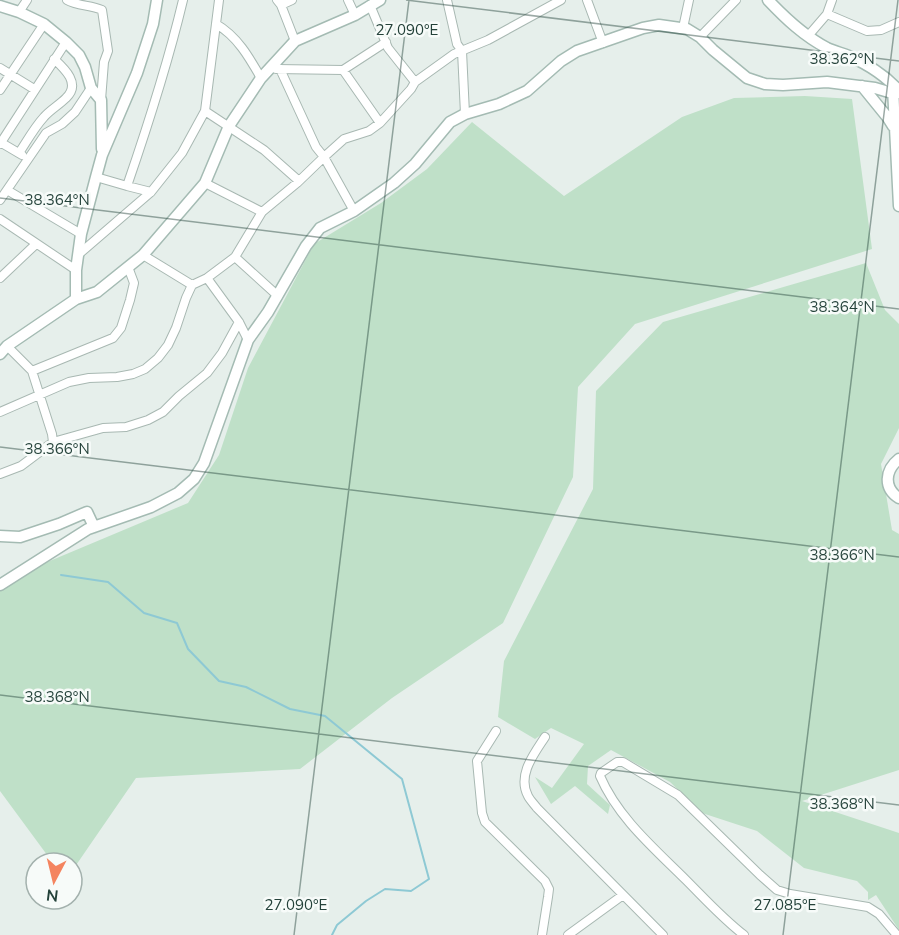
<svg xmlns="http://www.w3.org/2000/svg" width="899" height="935" font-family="Mulish,sans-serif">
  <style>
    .green { fill: #bfe0c8 }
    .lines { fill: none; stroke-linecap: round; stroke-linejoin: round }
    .stream { stroke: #8ec9d4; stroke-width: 2 }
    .street-casing { stroke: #a8b8b2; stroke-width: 10 }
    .secondary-casing { stroke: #a4bbb3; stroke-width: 13 }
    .street { stroke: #fff; stroke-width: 8 }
    .secondary { stroke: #fff; stroke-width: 10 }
    .ticks { fill: none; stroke: #24423a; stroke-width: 1.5; stroke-opacity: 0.45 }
    .ticks-label { font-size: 15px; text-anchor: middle; fill: #24423a; stroke: #f7fbf9; stroke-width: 5; stroke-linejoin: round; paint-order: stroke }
  </style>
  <rect width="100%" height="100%" fill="#e6efeb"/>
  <path class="green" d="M805,96L852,99L872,249L635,324L578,387L573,477L503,623L392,698L300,769L136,778L72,871V863H53L0,791V591L45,563L188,503L219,455L248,368L314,244L381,203L427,169L472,122L564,196L682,117L734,98Z
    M866,263L885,310L899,324V428L881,464L892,530L899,534V770L802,801L899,833V930L876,895L868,900V892L857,881L804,868L757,831L702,813L670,782L611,750L588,766L587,784L610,805L608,814L575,786L551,804L535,777L552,788L584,744L551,728L535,739L498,717L504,661L593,489L596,391L663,322Z"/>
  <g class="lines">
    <path class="stream" d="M61,575L108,582L144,613L177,623L188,649L219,681L246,687L290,709L325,716L402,779L429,879L411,891L385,889L366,901L337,925L332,935"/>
    <g class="street-casing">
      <path id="street" d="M67,0C77,6 91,5 102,10L108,51L104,62L101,100
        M277,0L281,5L295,41
        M348,0L355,15
        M447,0L457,44L462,51L465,114
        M587,0L603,43
        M281,5L292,0
        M370,5L388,48L415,82
        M19,12L27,0
        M827,14L832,0
        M216,24C237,36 249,57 261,78
        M683,28L689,0
        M808,36L827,14L867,31L881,30L899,22
        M700,37L736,0
        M0,68L34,89
        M276,69L343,70L386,42
        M280,69L316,147L324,157L354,211
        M343,70L380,123
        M0,90L44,24
        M205,111L264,150L299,181
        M0,142L22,155
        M0,144L66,42
        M19,153C27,141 34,128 44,117C50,110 59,105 66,98C81,84 65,69 54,59
        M96,177L127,186L151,192
        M205,183L262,212
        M127,186C148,125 168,63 183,0
        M7,190L81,234
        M0,200L46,133L62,124L75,112L91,88
        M0,219L76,270
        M79,254L151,192L182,153L205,111L219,0
        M143,255L192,285
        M235,257L278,296
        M0,278L36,244
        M207,278L239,322L248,340
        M7,346L32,371L52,434L53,442
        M32,371L113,338L121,328L130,300L134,283L128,267
        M0,412L69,382L89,378L117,377L133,374L145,369L158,358L168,345L176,328L186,298L192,285L207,278L235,257L262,212L297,183L324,157L344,139L369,131L380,123L411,89L415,82L454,54L488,40L561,0
        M0,474L21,466L53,442L103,428L126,427L148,420L163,412L179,396L207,373L222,353L239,322
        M496,731L477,761L482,813L485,822L545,881L549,889L548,897L542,935
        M545,737C534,754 517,775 528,796C530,800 534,804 537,808L663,935
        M568,935L623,895
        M744,935C723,919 705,899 686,880C655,849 618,818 600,776L601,773L617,762H623L678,795L760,875L777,890L790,894L868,907L879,914L897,935"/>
    </g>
    <g class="secondary-casing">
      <path id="secondary" d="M768,0C786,19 804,36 827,48C834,51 841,53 849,56C867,64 886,76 899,91
        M0,6L19,12L44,24L66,42L79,55L85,67L91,88L101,100L102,149
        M862,86L888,118L893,126
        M893,88L899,206
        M76,299V270L81,234L96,177L102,155L137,73L153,24L157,0
        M0,354L7,346L76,299L97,292L143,255L205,183L229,126L261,78L295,41L355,15L380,0
        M899,459C885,470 883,488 899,498
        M0,536L20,537L59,524L87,512L94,527
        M0,585L88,529L151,507L178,493L194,479L204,463L248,340L268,312L306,246L320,228L354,211L394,183L415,164L450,122L465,114L499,104L527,91L561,61L577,51L643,28L659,25L687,29L700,37L713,50L747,78L765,84L783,85L827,82L875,88L892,93H899"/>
    </g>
    <use href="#street" class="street"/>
    <use href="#secondary" class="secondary"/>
  </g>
  <path class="ticks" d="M406,0L899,61M0,198L899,309M0,447L899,557M0,695L899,805M294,935L409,0M783,935L898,0"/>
  <g class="ticks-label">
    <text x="407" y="35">27.090°E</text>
    <text x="842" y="64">38.362°N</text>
    <text x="57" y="205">38.364°N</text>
    <text x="842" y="312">38.364°N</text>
    <text x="57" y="454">38.366°N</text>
    <text x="842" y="560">38.366°N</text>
    <text x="57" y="702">38.368°N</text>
    <text x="842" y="809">38.368°N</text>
    <text x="296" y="910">27.090°E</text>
    <text x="785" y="910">27.085°E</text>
  </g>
  <g transform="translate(54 881) rotate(187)"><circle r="28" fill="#f7fbf9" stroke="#a3b1ad" stroke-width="1.5"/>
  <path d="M0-4.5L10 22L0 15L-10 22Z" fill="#f4845f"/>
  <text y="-9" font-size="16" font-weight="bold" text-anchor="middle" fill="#24423a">N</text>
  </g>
</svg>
